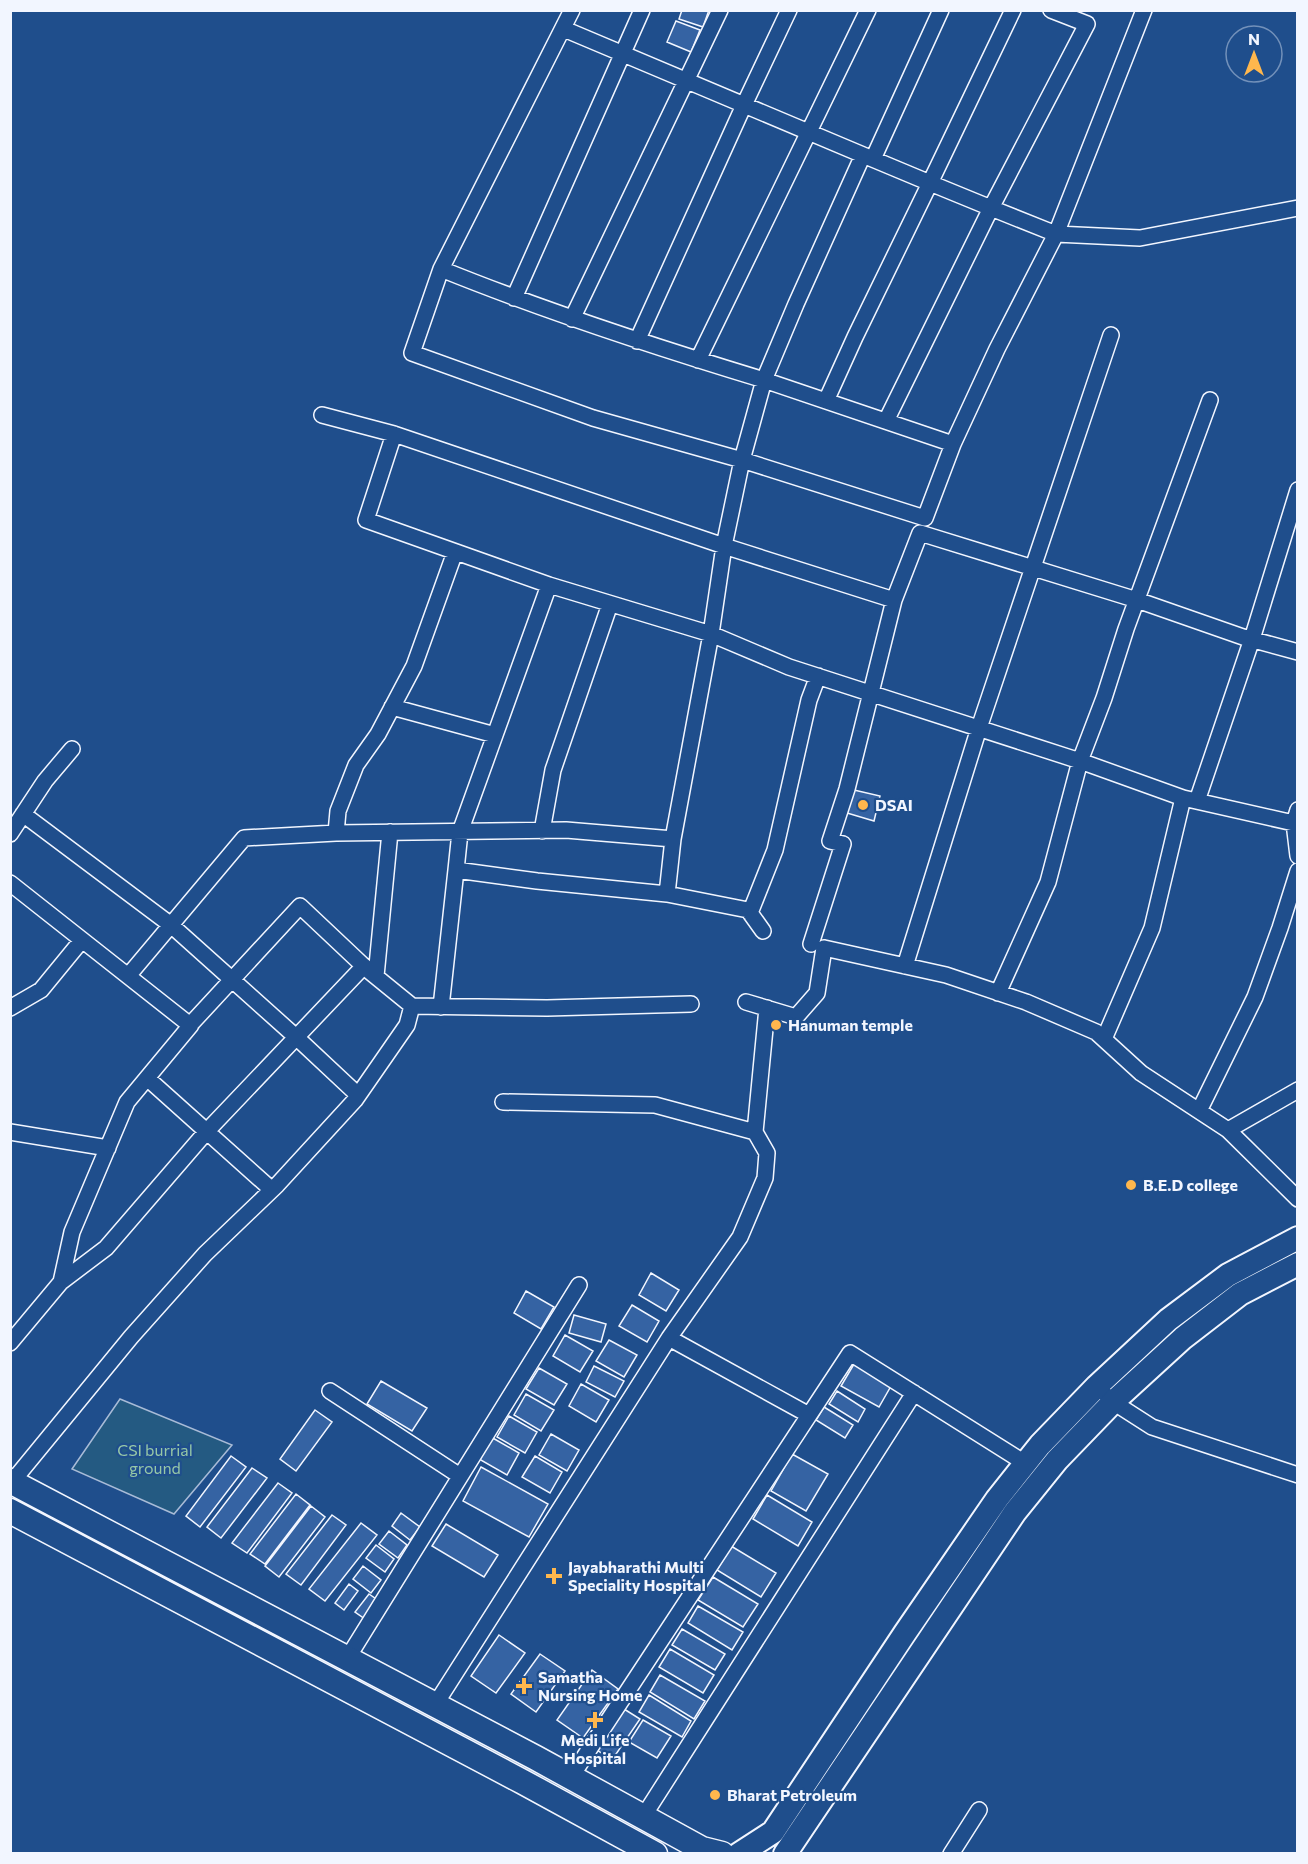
<svg xmlns="http://www.w3.org/2000/svg" width="1308" height="1864" font-family="Commissioner,sans-serif">
  <style>
    .green { fill: #245a82; stroke: #a8bbd7; stroke-width: 1.5 }
    .building { fill: #3563a3; stroke: #f2f6ff; stroke-width: 1.5 }
    .lines { fill: none; stroke-linecap: round; stroke-linejoin: round }
    .minor-casing { stroke: #f2f6ff; stroke-width: 18 }
    .primary-casing { stroke: #f2f6ff; stroke-width: 26 }
    .trunk-casing { stroke: #f2f6ff; stroke-width: 27 }
    .minor { stroke: #1f4e8c; stroke-width: 15 }
    .primary { stroke: #1f4e8c; stroke-width: 22 }
    .trunk { stroke: #1f4e8c; stroke-width: 24 }
    .poi-dot { fill: #ffb74d; stroke: #1f4e8c; stroke-width: 2 }
    .labels { text-anchor: middle; stroke-width: 4.5; stroke-linejoin: round; paint-order: stroke }
    .poi-label { font-size: 16px; font-weight: bold; fill: #f2f6ff; stroke: #1f4e8c; text-anchor: start }
    .park-label { font-size: 16px; fill: #97c8a6; stroke: #1f4e8c }
  </style>
  <rect width="100%" height="100%" fill="#1f4e8c"/>
  <path class="green" d="M120,1399L232,1445L174,1514L72,1469Z"/>
  <path class="building" d="M682,10H709L703,27L679,19Z
    M676,21L700,30L691,52L667,42Z
    M854,790L880,796L874,821L847,813Z
    M651,1273L679,1290L666,1311L639,1295Z
    M526,1291L554,1307L541,1329L514,1313Z
    M632,1305L659,1321L647,1342L619,1326Z
    M574,1315L606,1324L601,1342L569,1333Z
    M565,1335L593,1351L580,1372L553,1356Z
    M609,1340L637,1355L624,1377L596,1361Z
    M854,1364L891,1386L879,1407L841,1386Z
    M594,1366L624,1381L615,1397L586,1382Z
    M539,1368L567,1384L554,1405L526,1389Z
    M381,1381L427,1408L412,1431L367,1404Z
    M581,1384L609,1400L596,1422L569,1406Z
    M837,1391L865,1409L858,1422L829,1404Z
    M526,1394L554,1410L541,1431L514,1415Z
    M824,1407L853,1425L845,1438L816,1420Z
    M315,1410L332,1422L296,1471L280,1459Z
    M509,1416L537,1432L525,1453L497,1437Z
    M551,1434L579,1450L567,1471L539,1455Z
    M491,1437L519,1453L507,1475L479,1459Z
    M792,1454L828,1474L806,1511L771,1491Z
    M231,1456L246,1467L200,1527L186,1516Z
    M535,1456L562,1472L550,1493L522,1477Z
    M481,1467L548,1504L529,1537L463,1501Z
    M252,1468L267,1478L221,1538L207,1527Z
    M278,1483L292,1493L247,1553L232,1543Z
    M296,1494L310,1505L265,1564L250,1554Z
    M767,1495L812,1522L798,1546L753,1519Z
    M311,1506L325,1517L279,1577L265,1566Z
    M401,1513L420,1527L410,1540L392,1526Z
    M332,1515L346,1525L301,1585L286,1574Z
    M361,1523L377,1535L325,1601L309,1589Z
    M446,1524L498,1555L484,1577L432,1546Z
    M389,1531L407,1545L398,1558L379,1544Z
    M376,1545L394,1559L385,1572L366,1558Z
    M731,1546L776,1573L761,1597L717,1570Z
    M363,1566L381,1580L371,1593L353,1579Z
    M713,1577L758,1604L743,1627L698,1600Z
    M349,1584L358,1591L344,1610L335,1603Z
    M369,1594L379,1601L365,1619L355,1612Z
    M698,1606L743,1632L732,1650L688,1623Z
    M682,1629L725,1654L715,1670L672,1645Z
    M499,1635L525,1653L496,1693L471,1676Z
    M670,1649L714,1675L703,1693L659,1667Z
    M540,1654L565,1671L536,1712L511,1694Z
    M592,1670L618,1689L583,1738L557,1720Z
    M660,1675L705,1701L694,1719L650,1692Z
    M649,1695L691,1721L682,1737L639,1712Z
    M624,1709L640,1719L612,1760L597,1750Z
    M643,1720L671,1736L657,1758L629,1742Z"/>
  <g class="lines">
    <g class="minor-casing">
      <path id="minor" d="M1051,10L1087,24L991,208L1056,234L1144,10
        M564,29L863,155
        M873,159L941,10
        M441,269L572,10
        M514,298L642,10
        M572,319L720,10
        M637,341L744,105L789,10
        M698,360L868,10
        M826,401L855,337L930,183L863,155L796,304L764,380L953,444L997,349L1056,234L1140,238L1298,208
        M322,415L394,434L724,546L742,460L764,380C655,347 547,312 441,269L412,353L593,418L742,460L925,518L953,444
        M886,421L991,208L930,183L1013,10
        M394,434L366,520L549,585
        M392,707L495,735L460,832L456,870L537,881L667,894
        M495,735L549,585L711,634L789,667L1080,761L1104,698L1126,629L1210,400
        M1197,801L1252,639L1298,490
        M1298,810L1294,823L1298,856
        M23,814L171,925L296,1037L358,1095
        M542,831L553,770L610,604
        M336,833L566,830L673,839
        M10,834L45,781L72,749
        M10,883L190,1025L300,906L369,971L412,1006L547,1008L691,1004
        M750,913L775,850L809,700L818,676
        M763,931L748,910L667,894L673,839L711,634L724,546L894,600
        M811,944L843,844L830,841L847,789L894,600L920,533L1137,600L1243,637L1298,652
        M905,966L979,728L1111,335
        M128,976L244,838L336,833L338,811L356,765L378,734L414,666L455,552
        M376,976L390,832
        M998,993L1048,882L1080,761L1183,798L1298,824
        M746,1002L796,1017L817,993L824,948L946,975L1026,1002L1096,1032L1141,1073L1228,1130L1298,1199
        M441,1007L456,870
        M10,1008L41,990L82,940
        M1104,1039L1152,928L1183,798
        M147,1078L271,1189
        M503,1102L655,1105L755,1132L767,1008
        M1199,1111L1255,997L1280,928L1298,871
        M1228,1130L1298,1090
        M10,1132L108,1148
        M61,1282L106,1248L207,1131L364,966
        M669,1338L740,1237L765,1178L767,1153L755,1132
        M10,1343L61,1282L72,1232L127,1102L191,1025
        M330,1391L460,1476
        M1107,1396L1113,1402L1152,1427L1298,1475
        M12,1482L131,1337L205,1254L277,1185L355,1100L407,1025L412,1006
        M347,1659L579,1285
        M435,1705L669,1338L809,1415
        M571,1777L850,1353L1025,1463
        M643,1817L914,1393
        M951,1854L979,1810"/>
    </g>
    <g class="primary-casing">
      <path id="primary" d="M739,1854L773,1832L905,1633L997,1499L1040,1445L1097,1386L1168,1320L1228,1275L1298,1238
        M785,1854L1015,1512L1057,1460L1113,1402L1183,1338L1240,1294L1298,1264"/>
    </g>
    <g class="trunk-casing">
      <path id="trunk" d="M10,1481L536,1758L702,1849L722,1854
        M10,1511L523,1782L655,1854"/>
    </g>
    <use href="#minor" class="minor"/>
    <use href="#primary" class="primary"/>
    <use href="#trunk" class="trunk"/>
  </g>
  <g class="poi-dot">
    <circle cx="863" cy="805" r="6"/>
    <circle cx="776" cy="1025" r="6"/>
    <circle cx="1131" cy="1185" r="6"/>
    <path d="M551 1567h6v6h6v6h-6v6h-6v-6h-6v-6h6z"/>
    <path d="M521 1677h6v6h6v6h-6v6h-6v-6h-6v-6h6z"/>
    <path d="M592 1711h6v6h6v6h-6v6h-6v-6h-6v-6h6z"/>
    <circle cx="715" cy="1795" r="6"/>
  </g>
  <g class="labels">
    <g class="poi-label">
      <text x="875" y="811">DSAI</text>
      <text x="788" y="1031">Hanuman temple</text>
      <text x="1143" y="1191">B.E.D college</text>
      <text x="568" y="1573">Jayabharathi Multi<tspan x="568" dy="18">Speciality Hospital</tspan></text>
      <text x="538" y="1683">Samatha<tspan x="538" dy="18">Nursing Home</tspan></text>
      <text x="595" y="1746" text-anchor="middle">Medi Life<tspan x="595" dy="18">Hospital</tspan></text>
      <text x="727" y="1801">Bharat Petroleum</text>
    </g>
    <g class="park-label">
      <text x="155" y="1456">CSI burrial<tspan x="155" dy="18">ground</tspan></text>
    </g>
  </g>
  <rect width="1308" height="1864" fill="none" stroke="#f2f6ff" stroke-width="24"/>
  <g transform="translate(1254 54)"><circle r="28" fill="#1f4e8c" stroke="#7391ba" stroke-width="1.5"/>
  <path d="M0-4.5L10 22L0 15L-10 22Z" fill="#ffb74d"/>
  <text y="-9" font-size="16" font-weight="bold" text-anchor="middle" fill="#f2f6ff">N</text>
  </g>
</svg>
